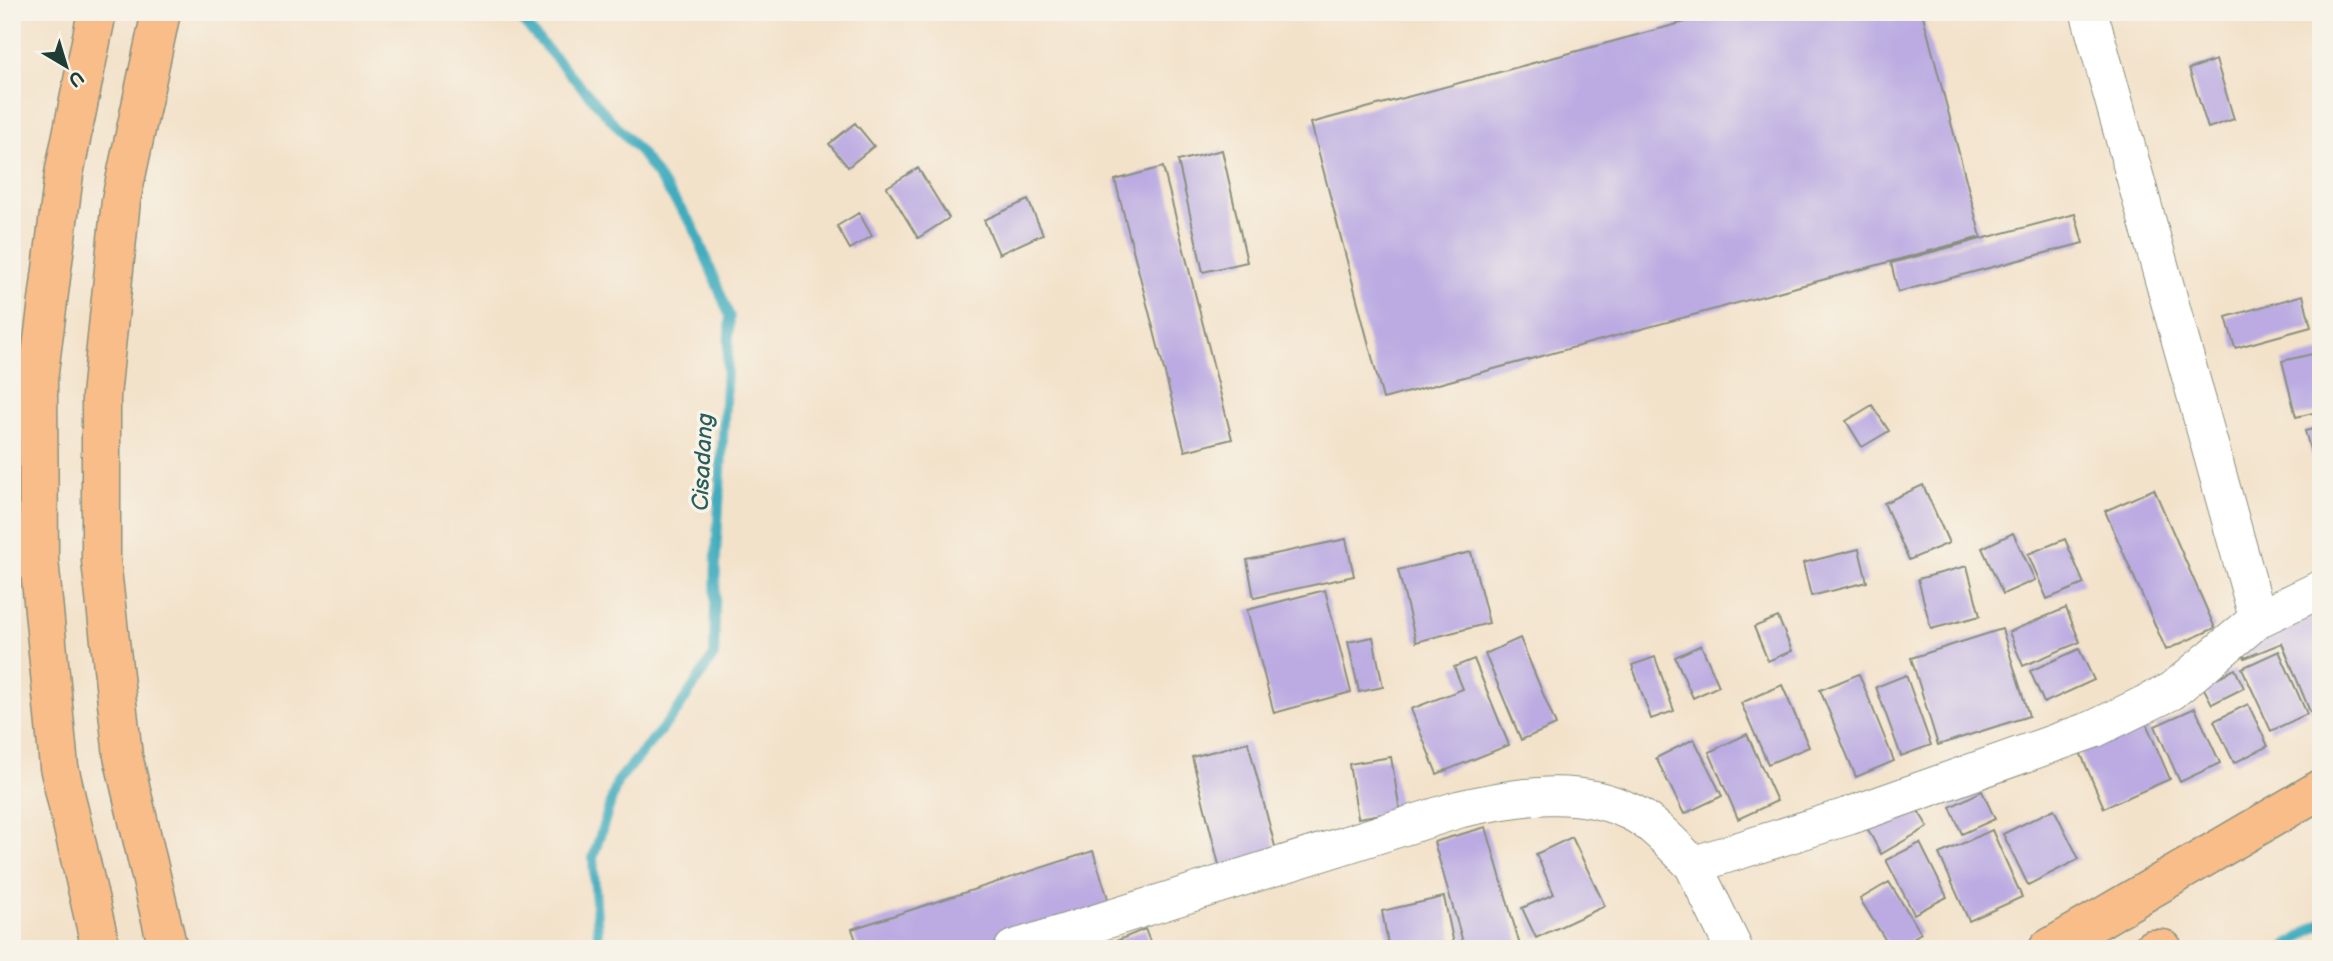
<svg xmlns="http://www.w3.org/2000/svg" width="2333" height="961" font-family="'Balsamiq Sans',sans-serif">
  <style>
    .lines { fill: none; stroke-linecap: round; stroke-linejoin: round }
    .stream { stroke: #3facbe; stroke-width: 10 }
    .building { fill: #bbabe2 }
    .minor-casing { stroke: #89907f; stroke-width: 39 }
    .major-casing { stroke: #89907f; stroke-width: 41 }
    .highway-casing { stroke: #89907f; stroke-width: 41 }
    .minor { stroke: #fff; stroke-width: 37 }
    .major { stroke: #f8bd89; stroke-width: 38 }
    .highway { stroke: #f8bd89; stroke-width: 38 }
    .labels { text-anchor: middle; stroke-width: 7; stroke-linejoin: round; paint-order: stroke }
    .water-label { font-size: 23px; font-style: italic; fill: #295e5d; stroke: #f7f3e8 }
  </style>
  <rect width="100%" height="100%" fill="#f7f3e8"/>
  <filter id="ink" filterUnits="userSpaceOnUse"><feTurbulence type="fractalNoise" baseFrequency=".0143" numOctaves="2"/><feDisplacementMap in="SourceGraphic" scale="14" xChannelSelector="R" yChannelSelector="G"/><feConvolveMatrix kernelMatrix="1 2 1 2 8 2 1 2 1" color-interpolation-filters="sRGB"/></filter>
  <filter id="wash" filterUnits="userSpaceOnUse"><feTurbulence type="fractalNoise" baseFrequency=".00686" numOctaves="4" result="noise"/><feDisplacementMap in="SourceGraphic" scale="28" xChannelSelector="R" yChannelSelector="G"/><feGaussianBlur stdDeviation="1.57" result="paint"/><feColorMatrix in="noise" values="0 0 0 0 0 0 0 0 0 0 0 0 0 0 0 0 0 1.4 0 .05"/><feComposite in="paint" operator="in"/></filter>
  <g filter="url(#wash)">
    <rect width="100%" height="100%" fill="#f3e2ca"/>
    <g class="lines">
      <path class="stream" d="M514,12L640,152L693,226L730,317L716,556L714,655L677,711L617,782L593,858L599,949
        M2284,948L2321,923"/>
    </g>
    <g id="blocks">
      <path class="building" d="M1722,12H1922L1981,237L1383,399L1311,123Z
        M2216,60L2234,119L2208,128L2189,69Z
        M855,123L874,146L848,167L829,144Z
        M1222,150L1247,262L1203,272L1178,161Z
        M1163,167L1232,439L1185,451L1115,180Z
        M918,168L949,218L918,238L887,187Z
        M1028,200L1043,234L999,254L984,220Z
        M859,213L872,236L850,249L837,226Z
        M2075,214L2083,243L1898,292L1891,263Z
        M2303,295L2311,327L2235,348L2226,317Z
        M2321,352V411L2296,417L2282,361Z
        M1872,405L1889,431L1862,447L1846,421Z
        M2321,427V485H2320L2305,431Z
        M1923,485L1949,543L1909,560L1884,503Z
        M2154,489L2215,628L2166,650L2105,511Z
        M2013,533L2035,580L2003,594L1982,548Z
        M1346,539L1354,576L1254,598L1247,560Z
        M2065,539L2084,584L2047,599L2028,554Z
        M1859,549L1867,582L1811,596L1803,563Z
        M1471,552L1489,623L1416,642L1398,570Z
        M1967,566L1980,616L1931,629L1918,579Z
        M1325,590L1351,692L1274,713L1247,610Z
        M2321,606V707L2310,712L2282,643L2245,658L2238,640Z
        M2066,608L2080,642L2023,666L2009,632Z
        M1778,617L1792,651L1768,661L1754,627Z
        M2002,629L2029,716L1938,745L1911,658Z
        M1373,637L1383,687L1359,692L1348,642Z
        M1520,638L1556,725L1521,740L1485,654Z
        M1701,645L1719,686L1693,698L1675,657Z
        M2079,649L2094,680L2044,703L2030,671Z
        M2279,651L2307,714L2271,731L2242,668Z
        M1655,657L1674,711L1651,719L1632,665Z
        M1474,659L1509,745L1437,774L1411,709L1463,689L1454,667Z
        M2235,669L2244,688L2212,704L2202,685Z
        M1859,674L1894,761L1856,777L1820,690Z
        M1906,675L1931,745L1901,756L1876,687Z
        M1782,685L1809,747L1768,764L1741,703Z
        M2248,704L2268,746L2234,763L2214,721Z
        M2195,708L2220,763L2180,782L2155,726Z
        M2146,723L2170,779L2104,808L2080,752Z
        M1747,734L1777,801L1738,819L1709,752Z
        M1694,739L1722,796L1684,814L1656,758Z
        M1248,742L1278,858L1221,873L1192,757Z
        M1391,757L1400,811L1358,818L1349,764Z
        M1982,791L1995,819L1962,834L1950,807Z
        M1912,801L1928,827L1881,854L1866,826Z
        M2054,809L2079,859L2028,885L2003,834Z
        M1486,827L1521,949H1465L1434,842Z
        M1992,830L2022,897L1969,921L1939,854Z
        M1572,837L1605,906L1536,938L1522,908L1554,894L1536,854Z
        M1920,843L1947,897L1914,914L1886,860Z
        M1093,851L1111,908L987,949H859L852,929Z
        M1889,882L1921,933L1896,949H1891L1860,899Z
        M1444,897L1455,949H1389L1382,911Z
        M1145,929L1153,949H1097Z"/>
    </g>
  </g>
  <g filter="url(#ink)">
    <use href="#blocks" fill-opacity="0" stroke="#89907f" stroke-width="2"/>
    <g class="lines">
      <g class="minor-casing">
        <path id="minor" d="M2089,12L2258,619
          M1693,865L1734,949
          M1013,949L1460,809C1517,797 1576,785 1631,812C1654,823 1675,847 1693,865L1849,816L2094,729L2172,691L2258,619L2321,589"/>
      </g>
      <g class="major-casing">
        <path id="major" d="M2048,949L2321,789
          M2152,949H2163"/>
      </g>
      <g class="highway-casing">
        <path id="highway" d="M97,12L64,174L38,380L39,559L59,767L101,949
          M161,12L121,200L101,396V561L123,756L168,949"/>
      </g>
      <use href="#minor" class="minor"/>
      <use href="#major" class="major"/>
      <use href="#highway" class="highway"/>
    </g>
  </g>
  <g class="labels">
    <g class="water-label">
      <text transform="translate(702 462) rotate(-87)" y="8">Cisadang</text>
    </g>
  </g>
  <rect width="2333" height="961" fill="none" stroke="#f7f3e8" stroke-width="42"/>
  <g transform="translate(66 66) rotate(142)" stroke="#f7f3e8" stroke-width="5" paint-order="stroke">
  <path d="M0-5L12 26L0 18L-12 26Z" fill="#1f3d34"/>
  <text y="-10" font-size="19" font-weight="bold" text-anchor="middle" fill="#1f3d34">U</text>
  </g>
</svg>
